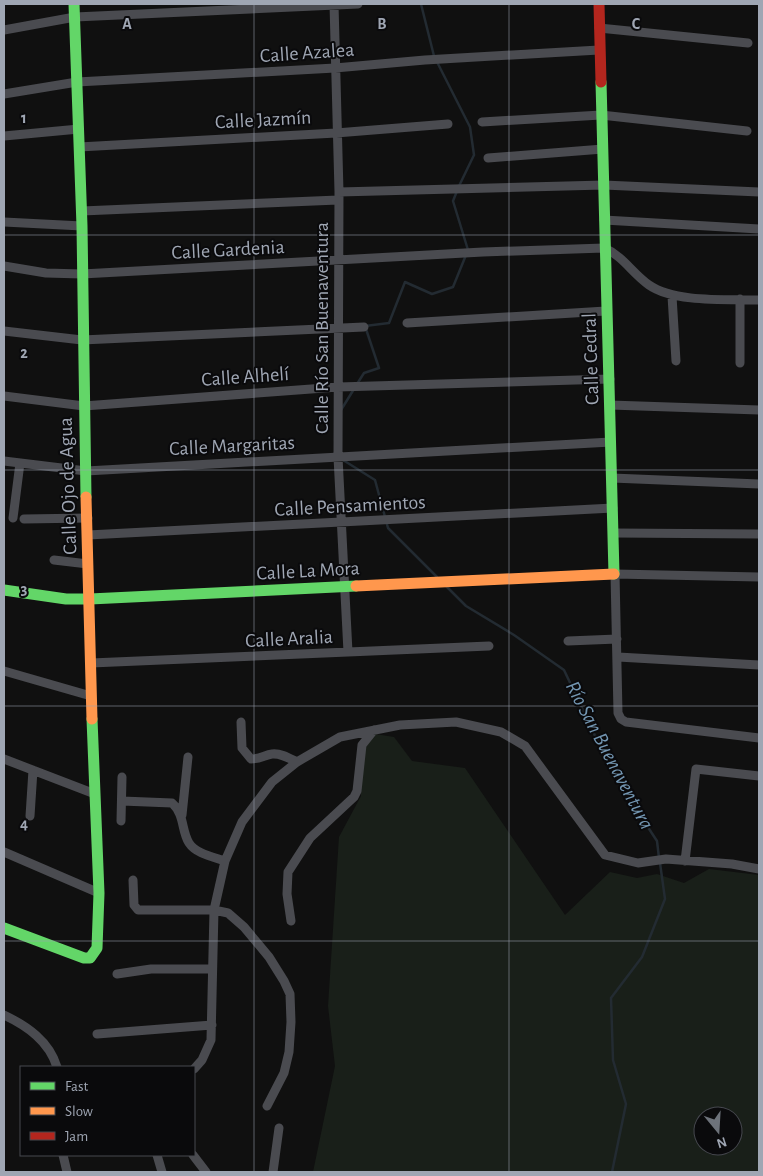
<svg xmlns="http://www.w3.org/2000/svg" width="763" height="1176" font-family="'Alegreya Sans',sans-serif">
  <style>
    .green { fill: #191f19; fill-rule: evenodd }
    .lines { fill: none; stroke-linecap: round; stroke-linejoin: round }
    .stream { stroke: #232b32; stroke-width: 2.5 }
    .street { stroke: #4a4b50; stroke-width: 9 }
    .fast { stroke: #63d668; stroke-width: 11 }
    .slow { stroke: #ff974d; stroke-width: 11 }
    .jam { stroke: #b3261e; stroke-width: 11 }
    .grid { fill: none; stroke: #9fa6b3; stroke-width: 1; stroke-opacity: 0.55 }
    .labels { text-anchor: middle; stroke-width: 4; stroke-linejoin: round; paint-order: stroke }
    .street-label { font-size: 20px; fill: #9fa6b3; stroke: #0a0a0c }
    .water-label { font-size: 21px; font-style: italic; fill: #7396b2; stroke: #0a0a0c }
    .grid-label { font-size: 16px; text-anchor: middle; font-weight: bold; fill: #9fa6b3; stroke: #0a0a0c; stroke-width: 4; stroke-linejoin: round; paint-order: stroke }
  </style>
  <rect width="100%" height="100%" fill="#101010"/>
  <path class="green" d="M375,734L394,737L412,761L465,768L565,915L610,872L637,878L657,874L684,883L709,869L759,875V1172H313L335,1066L328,1006L339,837L361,796L360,761L365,743ZM703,1116H733V1146H703Z"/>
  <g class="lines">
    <path class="stream" d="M421,4L434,56L470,127L474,155L459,186
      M457,191L453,201L468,250
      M357,384L364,373L379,368L365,326L389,323L405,282L432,294L453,287L466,255
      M341,410L354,389
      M343,460L375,480L388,528L437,577
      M446,586L466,606L514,635L564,670L598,742L632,803L657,841L659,858
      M612,1172L626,1104L613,1060L611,998L642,957L665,899L660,863"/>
    <path class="street" d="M334,4L339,192L338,457L348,652
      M599,28L748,43
      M4,30L75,17L358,4
      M4,94L77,82L335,68L425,60L599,50
      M482,122L601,115L747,131
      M4,136L79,129
      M79,147L336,133L448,124
      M488,158L603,149
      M339,192L604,185L759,192
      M82,211L338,200
      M604,220L759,229
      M4,222L82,226
      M4,266L46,273L82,274L483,252L604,248C623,256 632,273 649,285C675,303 727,299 759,300
      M672,296L676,361
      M740,299V363
      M407,323L606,311
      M4,331L82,340L364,327
      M4,396L84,406L338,387L610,379
      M610,405L759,410
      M4,461L86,471L611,442
      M612,478L759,484
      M13,518L20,463
      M24,519L88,518
      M614,533L759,534
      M88,535L613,508
      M54,560L88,564
      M759,577L615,574L618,713L621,719L626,722L759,738
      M568,641L617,639
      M618,657L759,665
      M91,663L489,646
      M4,671L91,696
      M241,722L242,748L251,759C260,759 265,755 272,754C281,753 289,758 297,762
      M4,759L95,794
      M122,801L172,803C185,815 181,830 189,843C196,854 214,857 225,861
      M182,815L188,757
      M30,816L33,770
      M121,821L122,777
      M4,852L99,893
      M685,861L696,769L759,776
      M133,880L134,905L138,910H214L228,913L244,927L269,957L284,981L290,994L291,1022L289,1052L284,1073L267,1106
      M291,921L287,894L288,872L310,838L354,797L357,791L362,745L374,730
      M117,974L151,969H211
      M4,1015C27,1026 49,1041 57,1067
      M97,1034L212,1025
      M194,1069L202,1060L211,1040L214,910L225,861L242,822L272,782L297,762L340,737L400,725L456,722L501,732L525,746L605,855L638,863L666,859L732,864L759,869
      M63,1155L67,1172
      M157,1155L162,1172
      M193,1155L206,1172
      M273,1172L279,1128"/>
    <path class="fast" d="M74,4L82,226L86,497
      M601,82L614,574
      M4,590L66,599H90L356,586
      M4,928L84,958H90L97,948L99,893L92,719"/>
    <path class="slow" d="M86,497L92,719
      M356,586L614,574"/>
    <path class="jam" d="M599,4L601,82"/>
  </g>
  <path class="grid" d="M254,4V1172M509,4V1172M4,235H759M4,470H759M4,706H759M4,941H759"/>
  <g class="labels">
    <g class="street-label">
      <text transform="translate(307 52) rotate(-4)" y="7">Calle Azalea</text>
      <text transform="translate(263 119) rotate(-3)" y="7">Calle Jazmín</text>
      <text transform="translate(228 249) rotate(-3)" y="7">Calle Gardenia</text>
      <text transform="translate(321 328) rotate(-90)" y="7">Calle Río San Buenaventura</text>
      <text transform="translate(590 359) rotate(-92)" y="7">Calle Cedral</text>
      <text transform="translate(245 376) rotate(-4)" y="7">Calle Alhelí</text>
      <text transform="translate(232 445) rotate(-3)" y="7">Calle Margaritas</text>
      <text transform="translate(67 486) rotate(-92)" y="7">Calle Ojo de Agua</text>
      <text transform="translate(350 505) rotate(-3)" y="7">Calle Pensamientos</text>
      <text transform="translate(308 570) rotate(-3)" y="7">Calle La Mora</text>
      <text transform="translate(289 638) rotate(-3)" y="7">Calle Aralia</text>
    </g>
    <g class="water-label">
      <text transform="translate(610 755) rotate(62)" y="7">Río San Buenaventura</text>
    </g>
  </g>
  <g class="grid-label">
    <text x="127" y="29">A</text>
    <text x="382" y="29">B</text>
    <text x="636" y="29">C</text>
    <text x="24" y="123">1</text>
    <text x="24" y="358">2</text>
    <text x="24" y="594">3</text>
    <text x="24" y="829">4</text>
  </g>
  <rect width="763" height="1176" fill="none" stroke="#9fa6b3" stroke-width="10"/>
  <rect x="20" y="1066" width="175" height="90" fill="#0a0a0c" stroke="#46484f"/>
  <rect x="30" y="1082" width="25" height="8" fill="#63d668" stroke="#46484f"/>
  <text x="65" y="1091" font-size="15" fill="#9fa6b3">Fast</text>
  <rect x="30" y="1107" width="25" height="8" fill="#ff974d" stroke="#46484f"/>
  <text x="65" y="1116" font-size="15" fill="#9fa6b3">Slow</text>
  <rect x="30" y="1132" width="25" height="8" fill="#b3261e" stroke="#46484f"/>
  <text x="65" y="1141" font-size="15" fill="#9fa6b3">Jam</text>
  <g transform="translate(718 1131) rotate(162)"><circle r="24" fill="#0a0a0c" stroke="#46484f"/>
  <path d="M0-4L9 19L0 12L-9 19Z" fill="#6d727a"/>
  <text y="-8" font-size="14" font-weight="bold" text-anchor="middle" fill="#9fa6b3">N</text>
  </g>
</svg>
